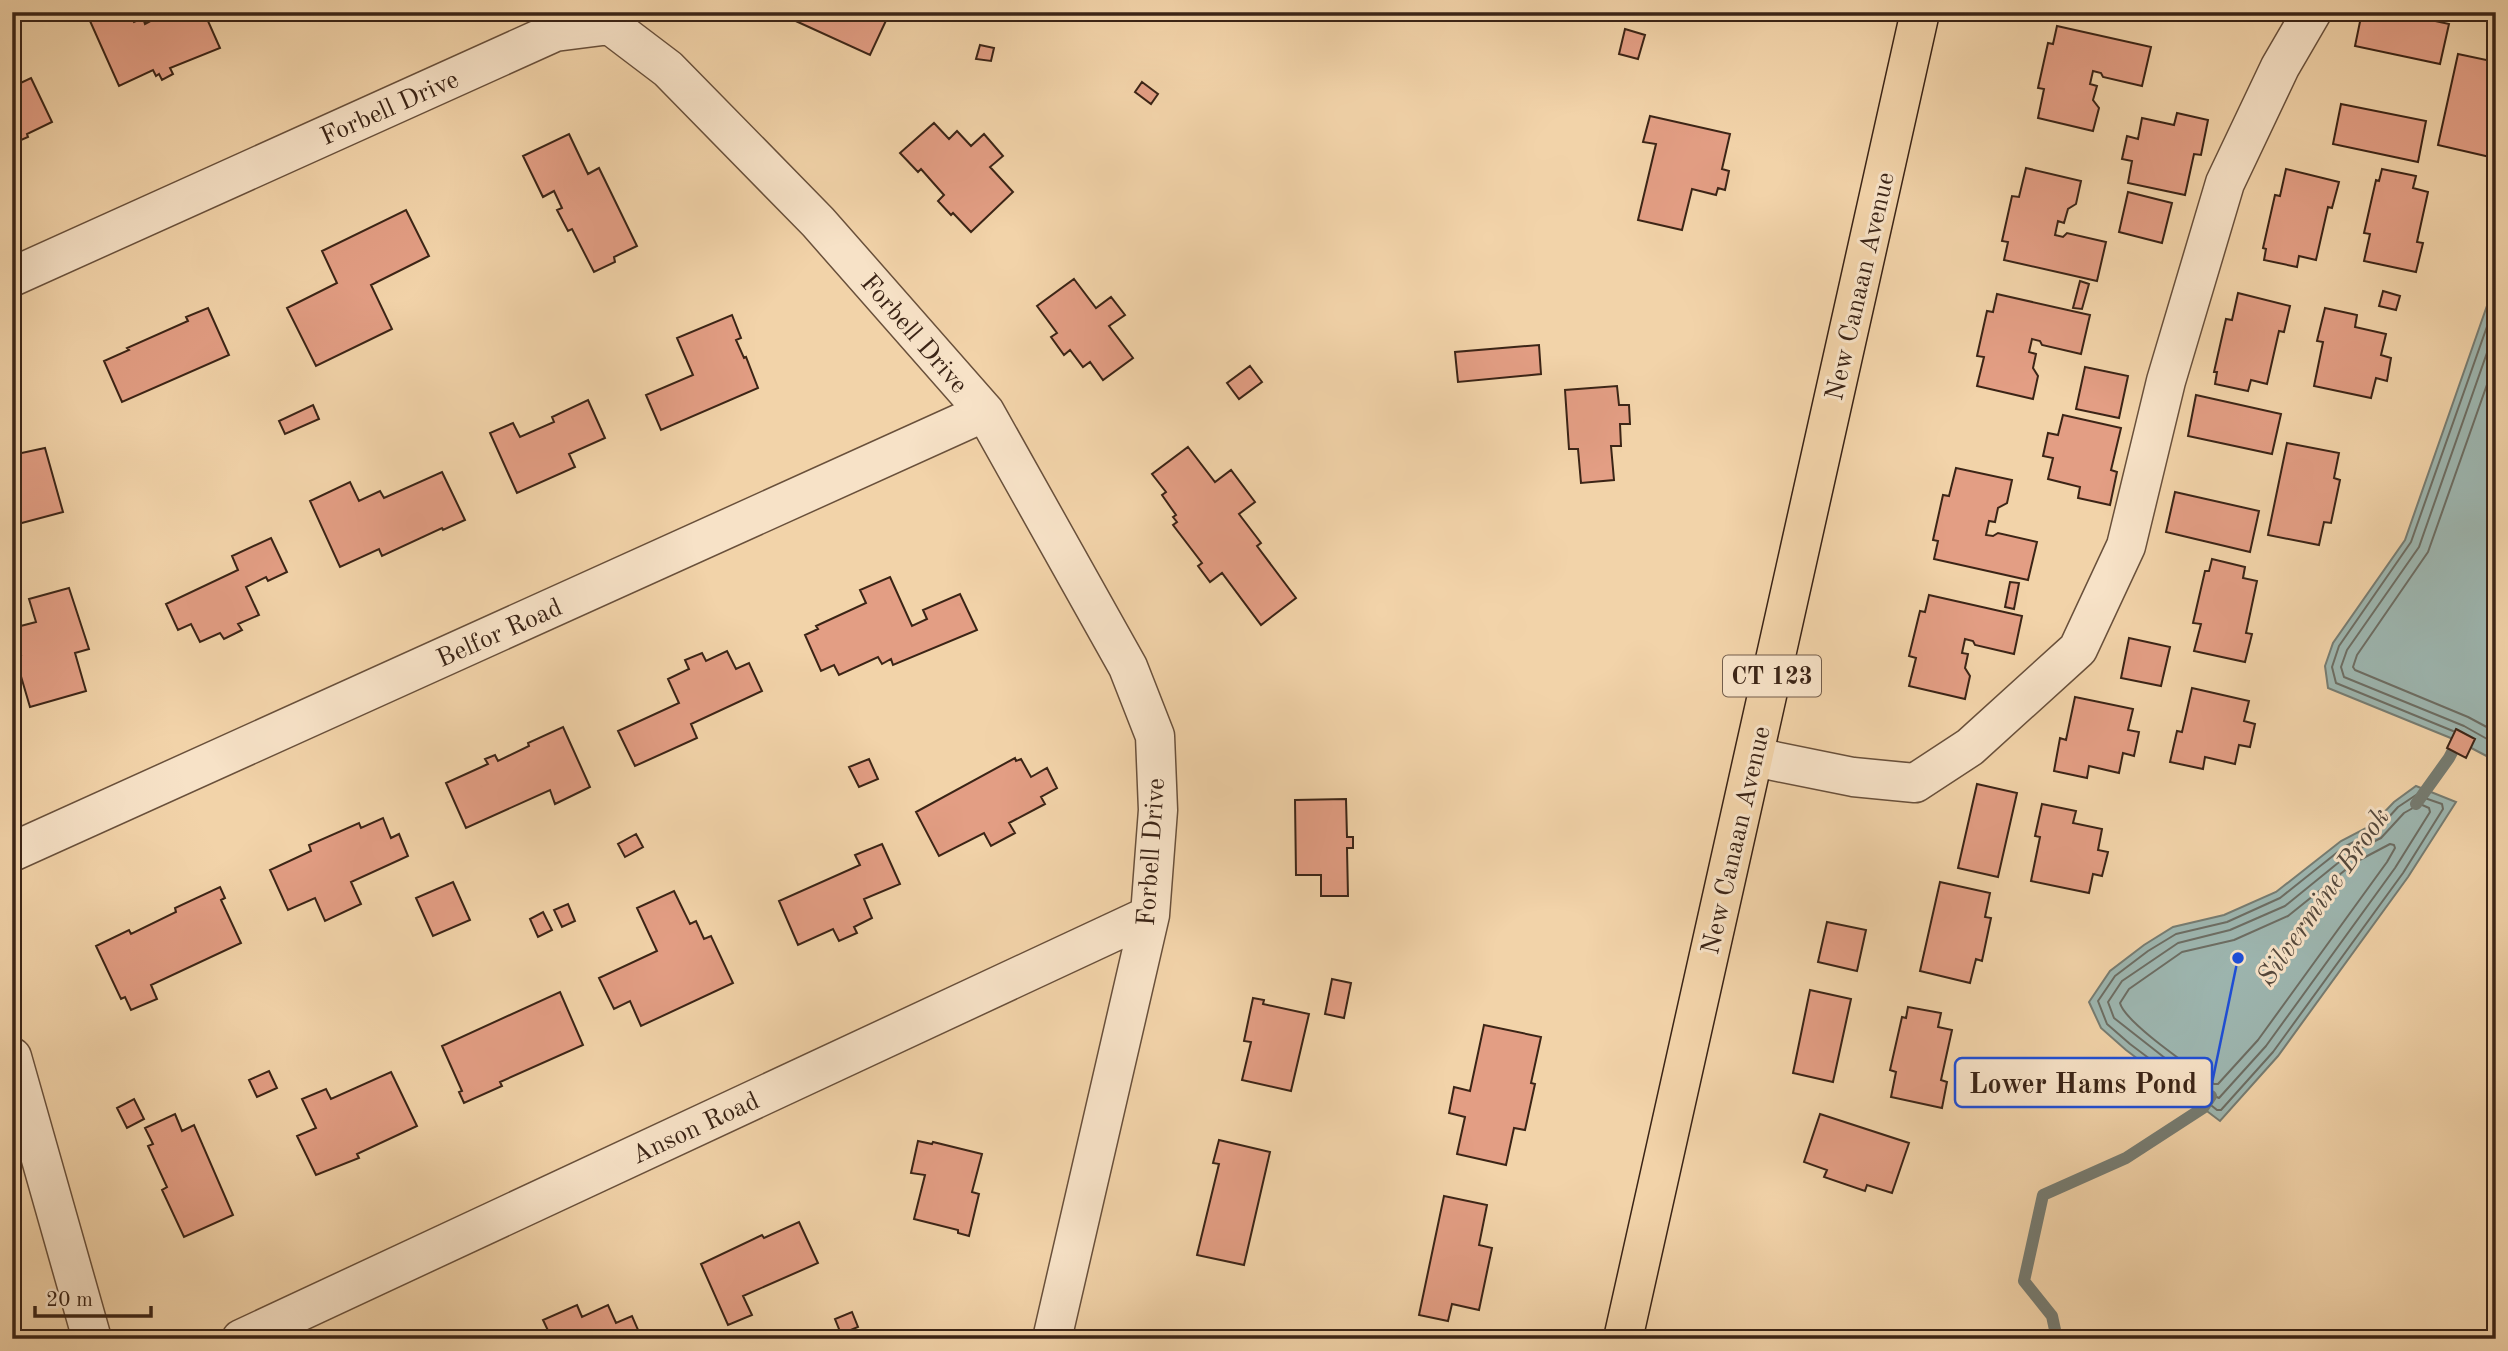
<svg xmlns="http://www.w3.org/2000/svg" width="2508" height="1351" font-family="'Old Standard TT',serif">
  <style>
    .water { fill: #9db6b0; stroke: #767c72; stroke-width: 2 }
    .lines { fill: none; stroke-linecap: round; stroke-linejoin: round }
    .shore { stroke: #6c6d63; stroke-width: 2 }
    .stream { stroke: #767c72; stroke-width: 12 }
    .building { fill: #e39e84; stroke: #3b2416; stroke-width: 2 }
    .minor-casing { stroke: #69503b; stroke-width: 41 }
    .major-casing { stroke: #3b2416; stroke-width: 41 }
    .minor { stroke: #f7e2c7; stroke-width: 38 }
    .major { stroke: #f2d3a9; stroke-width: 38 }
    .labels { text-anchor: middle; stroke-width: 6; stroke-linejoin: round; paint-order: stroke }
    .shield { fill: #f7e2c7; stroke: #735d4b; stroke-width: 2 }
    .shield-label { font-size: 24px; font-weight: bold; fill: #3b2416 }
    .street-label { font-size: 26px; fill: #3b2416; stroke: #f7e2c7 }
    .water-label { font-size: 28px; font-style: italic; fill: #54483c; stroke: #f7e2c7 }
    .leader { fill: none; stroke: #1d4ed8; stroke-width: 2.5 }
    .callout-dot { fill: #1d4ed8; stroke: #f7e2c7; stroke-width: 2.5 }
    .callout { fill: #f7e2c7; stroke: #1d4ed8; stroke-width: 2.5 }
    .callout-label { font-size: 28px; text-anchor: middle; font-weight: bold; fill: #3b2416 }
  </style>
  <rect width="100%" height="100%" fill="#f2d3a9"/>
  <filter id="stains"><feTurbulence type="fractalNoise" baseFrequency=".00286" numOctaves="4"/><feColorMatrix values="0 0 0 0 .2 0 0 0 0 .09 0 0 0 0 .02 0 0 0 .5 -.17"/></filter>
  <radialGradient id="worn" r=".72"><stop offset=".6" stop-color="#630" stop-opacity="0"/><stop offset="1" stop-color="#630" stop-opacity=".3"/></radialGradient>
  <path class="water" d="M2496,280V761L2458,741L2328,688L2325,666L2333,643L2405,540Z
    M2416,786L2456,802L2408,877L2278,1056L2220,1121L2126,1050L2101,1028L2089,1002L2110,971L2144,945L2173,927L2224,915L2276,892L2341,841L2372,825L2394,802Z"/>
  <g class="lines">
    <path class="shore" d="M2496,327L2419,547L2347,650L2341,667L2344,677L2464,726L2496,744
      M2496,359L2428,552L2357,655L2353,667L2355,670L2468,717L2496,732
      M2453,731L2336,683L2332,667L2339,646L2411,542L2496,301
      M2416,795L2442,804L2443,809L2403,873L2273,1052L2221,1110H2217L2207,1102L2130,1044L2107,1024L2098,1001L2115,976L2148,951L2176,934L2227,922L2280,898L2344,847L2377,830L2398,807Z
      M2420,804L2429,808L2430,812L2395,868L2266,1046L2219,1098L2212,1095L2114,1018L2108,1002L2122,981L2178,943L2230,930L2285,906L2349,854L2381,838L2404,813Z
      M2390,844L2394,845L2395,848L2387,862L2258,1040L2218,1084H2214C2194,1069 2125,1023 2120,1003L2129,989L2182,952L2234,940L2288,916L2354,863Z"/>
    <path class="stream" d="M2416,804L2449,758L2460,737
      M2057,1339L2052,1316L2024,1281L2043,1195L2126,1158L2203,1108L2211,1096"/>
  </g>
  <path class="building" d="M110,12H130L134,22L143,18L145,24L167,12H204L220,48L170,68L173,74L162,80L159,74L156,76L153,70L119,86L90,21Z
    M776,12H890L870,55Z
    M2362,12H2394L2449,24L2440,64L2355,46Z
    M2057,26L2151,47L2142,86L2103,77L2101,73L2093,71L2090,84L2097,86L2093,100L2099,108L2093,131L2038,118L2044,89L2038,88L2048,43L2053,44Z
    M1625,29L1645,35L1638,59L1619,54Z
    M980,45L994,48L991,61L976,59Z
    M2458,54L2496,62V132L2490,157L2438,145Z
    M31,78L52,122L27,134L28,137L12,144V87Z
    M1142,82L1158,94L1151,104L1135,92Z
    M2341,104L2426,121L2418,162L2333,144Z
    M2177,113L2208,120L2201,155L2194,154L2185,195L2128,183L2132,161L2122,159L2127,136L2138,139L2142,118L2174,125Z
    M1650,116L1730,134L1722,169L1729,171L1725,190L1718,188L1716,195L1692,189L1682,230L1638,220L1656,144L1643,142Z
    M934,123L949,139L957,131L971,146L984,134L1003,156L990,167L1013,192L971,232L953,213L951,215L938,201L944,195L921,169L918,172L900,153Z
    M569,134L588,174L599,168L637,246L614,257L615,262L594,272L572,229L568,231L557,210L562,208L554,191L543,197L523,156Z
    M2026,168L2081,181L2076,204L2068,209L2064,223L2058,221L2055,235L2063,237L2067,233L2106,242L2097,281L2004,260L2008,242L2002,241L2012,196L2019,197Z
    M2286,169L2339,182L2332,208L2328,207L2316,260L2299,256L2297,267L2264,260L2266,249L2263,248L2275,195L2280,196Z
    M2382,169L2416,176L2413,188L2428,192L2417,242L2423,243L2416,272L2364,261L2370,234L2364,233L2376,180L2379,181Z
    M2128,192L2172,203L2162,243L2119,232Z
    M406,210L429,256L371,285L392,329L316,366L287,308L337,283L322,251Z
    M1074,279L1096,308L1111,297L1125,315L1109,326L1133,358L1103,380L1090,362L1083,367L1070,350L1064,355L1051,337L1057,333L1037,306Z
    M2080,281L2089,284L2082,309L2073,308Z
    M2383,291L2400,296L2396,310L2379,306Z
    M2238,293L2290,306L2284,332L2279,331L2267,384L2251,380L2248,391L2215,384L2217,372H2214L2226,319L2232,320Z
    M1997,294L2090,315L2081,354L2042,345L2040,341L2032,339L2029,352L2036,354L2033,368L2038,376L2033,399L1977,386L1984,357L1977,356L1987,311L1993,312Z
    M208,308L229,355L122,402L104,361L129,350L127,348L188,321L186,317Z
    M2325,308L2357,315L2355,327L2386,334L2381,355L2391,358L2387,381L2376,378L2371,398L2314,386L2323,342L2317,341Z
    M732,315L741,338L736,340L744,358L746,357L758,388L661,430L646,395L693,375L677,338Z
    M1539,345L1541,374L1458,382L1455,352Z
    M1250,366L1262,382L1239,399L1227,383Z
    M2085,367L2128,376L2119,418L2076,409Z
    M1617,386L1619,405H1629L1630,424H1620L1621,446H1611L1614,480L1581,483L1578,449H1569L1565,390Z
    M2196,395L2281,414L2272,454L2188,436Z
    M588,400L605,438L569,454L575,467L517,493L490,433L513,423L520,437L554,422L552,417Z
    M313,405L319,419L285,434L279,421Z
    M2063,415L2121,428L2111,470L2117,472L2110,505L2078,498L2080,487L2048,479L2053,458L2043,456L2048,433L2058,435Z
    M2287,443L2339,453L2334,478L2340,480L2331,523L2324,522L2319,545L2268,535Z
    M1188,447L1215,482L1231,470L1255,502L1239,514L1261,543L1257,546L1296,598L1261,625L1222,573L1210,582L1198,566L1202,563L1173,525L1177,522L1173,517L1176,515L1162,495L1166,492L1152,474Z
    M45,448L63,512L18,524L12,502V498L15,497L12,492V455Z
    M1956,468L2012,480L2007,503L1998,508L1995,522L1989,521L1986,535L1993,536L1998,533L2037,542L2028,580L1934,559L1938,541L1933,540L1943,495L1949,496Z
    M442,472L465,520L443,530L442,528L382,556L379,549L340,567L310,501L350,482L359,501L380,491L384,498Z
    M2175,492L2259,511L2250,552L2166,532Z
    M271,538L287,572L268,581L266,577L246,587L259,615L238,624L242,630L224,639L220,633L200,642L191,624L178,630L166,604L238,570L232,556Z
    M2212,559L2245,567L2243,578L2257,581L2246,633L2252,634L2245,662L2194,651L2201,624L2193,623L2205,571H2209Z
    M890,577L912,626L927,619L923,610L960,594L977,630L893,665L891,659L882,664L878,657L839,675L834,665L821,671L805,635L818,629L816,626L866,603L860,590Z
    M2010,582L2019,583L2014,609L2005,607Z
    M69,588L89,649L75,653L86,691L30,707L20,673L14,675L12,670V657L21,655L13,628L36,622L29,599Z
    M1929,595L2022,616L2014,654L1975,645L1973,641L1965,639L1962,653L1968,654L1965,668L1970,676L1965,699L1909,686L1916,658L1909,656L1920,611L1925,612Z
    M2129,638L2170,647L2161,686L2121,678Z
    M727,651L736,669L749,663L762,691L691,724L697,738L635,766L618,731L679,703L668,679L689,669L685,660L702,653L706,661Z
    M2192,688L2249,701L2244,721L2255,724L2250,747L2239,745L2235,764L2205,757L2203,769L2170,762L2177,731L2182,732Z
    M2075,697L2133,709L2128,730L2139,732L2134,756L2123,753L2119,773L2089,766L2087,778L2054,771L2060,738L2066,740Z
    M563,727L590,787L555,804L550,790L466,828L446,783L488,764L485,759L495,755L498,761L529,746L528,743Z
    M2456,729L2475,739L2466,758L2447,748Z
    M1015,758L1016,761L1021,759L1031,777L1047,768L1057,788L1041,797L1045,804L1009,823L1015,833L991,846L984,833L939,856L916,812Z
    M869,759L878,779L859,787L849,767Z
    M1977,784L2017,793L1998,877L1958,868Z
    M1346,799L1347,837H1353V848H1347L1348,896H1321V875H1296L1295,800Z
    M2042,804L2076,811L2073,823L2102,829L2098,850L2108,852L2102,876L2093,874L2089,893L2031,881L2040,837L2035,836Z
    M383,818L391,838L399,834L408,856L351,882L361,904L325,921L315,898L288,910L270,870L311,851L309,845L359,823L361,828Z
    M636,834L643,847L625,857L618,844Z
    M882,844L900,884L864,899L872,918L854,927L857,933L839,941L833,929L798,945L779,901L860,865L855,855Z
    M453,882L470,920L433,936L416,898Z
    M1940,882L1990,893L1985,917L1991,918L1982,961L1976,959L1970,983L1920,971Z
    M220,887L225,898L221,900L241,943L151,985L157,999L131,1010L125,997L121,999L96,946L129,930L131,934L176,912L175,908Z
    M674,891L690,924L696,921L704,939L711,936L733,983L641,1026L630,1001L614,1009L599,978L657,951L637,908Z
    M568,904L575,921L562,927L554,910Z
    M543,912L552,930L538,937L530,919Z
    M1827,922L1866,930L1857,971L1818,962Z
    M1332,979L1351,983L1344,1018L1325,1014Z
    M1810,990L1851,999L1833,1082L1793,1073Z
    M560,992L583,1045L500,1082L502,1086L464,1103L459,1092L462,1091L442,1046Z
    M1253,998L1264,1000L1263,1004L1309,1014L1291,1091L1242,1080L1251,1042L1244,1041Z
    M1908,1007L1941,1013L1938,1027L1952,1030L1941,1080L1947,1082L1942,1108L1891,1097L1896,1072L1890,1070L1902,1017L1906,1018Z
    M1484,1025L1541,1037L1531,1083L1535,1084L1525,1130L1514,1128L1506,1165L1457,1154L1465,1117L1449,1113L1454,1087L1470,1091Z
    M269,1071L277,1088L257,1097L249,1080Z
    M391,1072L417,1126L357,1154L359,1158L316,1175L297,1136L316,1128L302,1099L326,1089L331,1099Z
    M134,1099L144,1119L127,1128L117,1108Z
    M175,1114L182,1131L194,1125L233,1215L184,1237L162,1190L167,1187L148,1146L153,1144L145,1128Z
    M1820,1114L1909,1143L1892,1193L1867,1185L1865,1191L1824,1177L1827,1170L1804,1162Z
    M1219,1140L1270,1152L1244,1265L1197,1255L1219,1164L1213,1163Z
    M918,1141L932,1144L933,1142L982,1154L972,1192L979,1194L969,1236L958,1233V1230L914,1219L925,1175L911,1173Z
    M1444,1196L1487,1205L1479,1245L1492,1248L1479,1310L1452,1304L1448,1321L1419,1315Z
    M799,1222L818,1263L743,1296L752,1315L728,1325L701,1264L762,1235L764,1238Z
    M577,1305L582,1317L608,1305L616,1323L632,1316L642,1339H552L543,1320Z
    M852,1312L858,1327L841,1334L835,1319Z
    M1182,1331L1193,1334L1192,1337L1203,1339H1181Z"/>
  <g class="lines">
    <g class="minor-casing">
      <path id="minor" d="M12,277L555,32L610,25L668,69L818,222L985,412L1128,667L1155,736L1158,810L1150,915L1052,1339
        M1754,757L1853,777L1915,783L1970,747L2078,649L2126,546L2166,381L2225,183L2280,67L2312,12
        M12,852L985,412
        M12,1057L92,1339
        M241,1339L1150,915"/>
    </g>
    <g class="major-casing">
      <path id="major" d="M1623,1339L1920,12"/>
    </g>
    <use href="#minor" class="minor"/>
    <use href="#major" class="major"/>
  </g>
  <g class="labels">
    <rect class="shield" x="1723" y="655.5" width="98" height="41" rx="5"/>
    <g class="shield-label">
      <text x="1772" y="684">CT 123</text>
    </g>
    <g class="street-label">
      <text transform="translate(389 107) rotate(-24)" y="9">Forbell Drive</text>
      <text transform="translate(1859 286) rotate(-77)" y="9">New Canaan Avenue</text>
      <text transform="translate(915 333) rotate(49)" y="9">Forbell Drive</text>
      <text transform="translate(499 632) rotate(-24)" y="9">Belfor Road</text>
      <text transform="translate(1735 840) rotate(-77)" y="9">New Canaan Avenue</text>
      <text transform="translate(1150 852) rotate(-86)" y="9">Forbell Drive</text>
      <text transform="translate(695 1127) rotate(-25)" y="9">Anson Road</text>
    </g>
    <g class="water-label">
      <text transform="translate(2322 896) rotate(-55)" y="10">Silvermine Brook</text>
    </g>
  </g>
  <path class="leader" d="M2238 958L2212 1083"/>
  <circle class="callout-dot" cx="2238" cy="958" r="7"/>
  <rect class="callout" x="1955" y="1058" width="257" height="49" rx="7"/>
  <g class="callout-label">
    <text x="2083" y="1093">Lower Hams Pond</text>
  </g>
  <rect width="2508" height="1351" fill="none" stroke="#f2d3a9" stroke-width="42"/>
  <rect x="14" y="14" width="2480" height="1323" fill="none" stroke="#3b2416" stroke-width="3.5"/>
  <rect x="21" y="21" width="2466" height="1309" fill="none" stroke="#3b2416" stroke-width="2"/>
  <path d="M35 1306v10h116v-10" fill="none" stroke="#3b2416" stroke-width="3.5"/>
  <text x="46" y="1306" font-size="21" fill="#3b2416" stroke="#f7e2c7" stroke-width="5" paint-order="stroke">20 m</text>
  <rect width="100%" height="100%" filter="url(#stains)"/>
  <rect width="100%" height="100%" fill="url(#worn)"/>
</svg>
